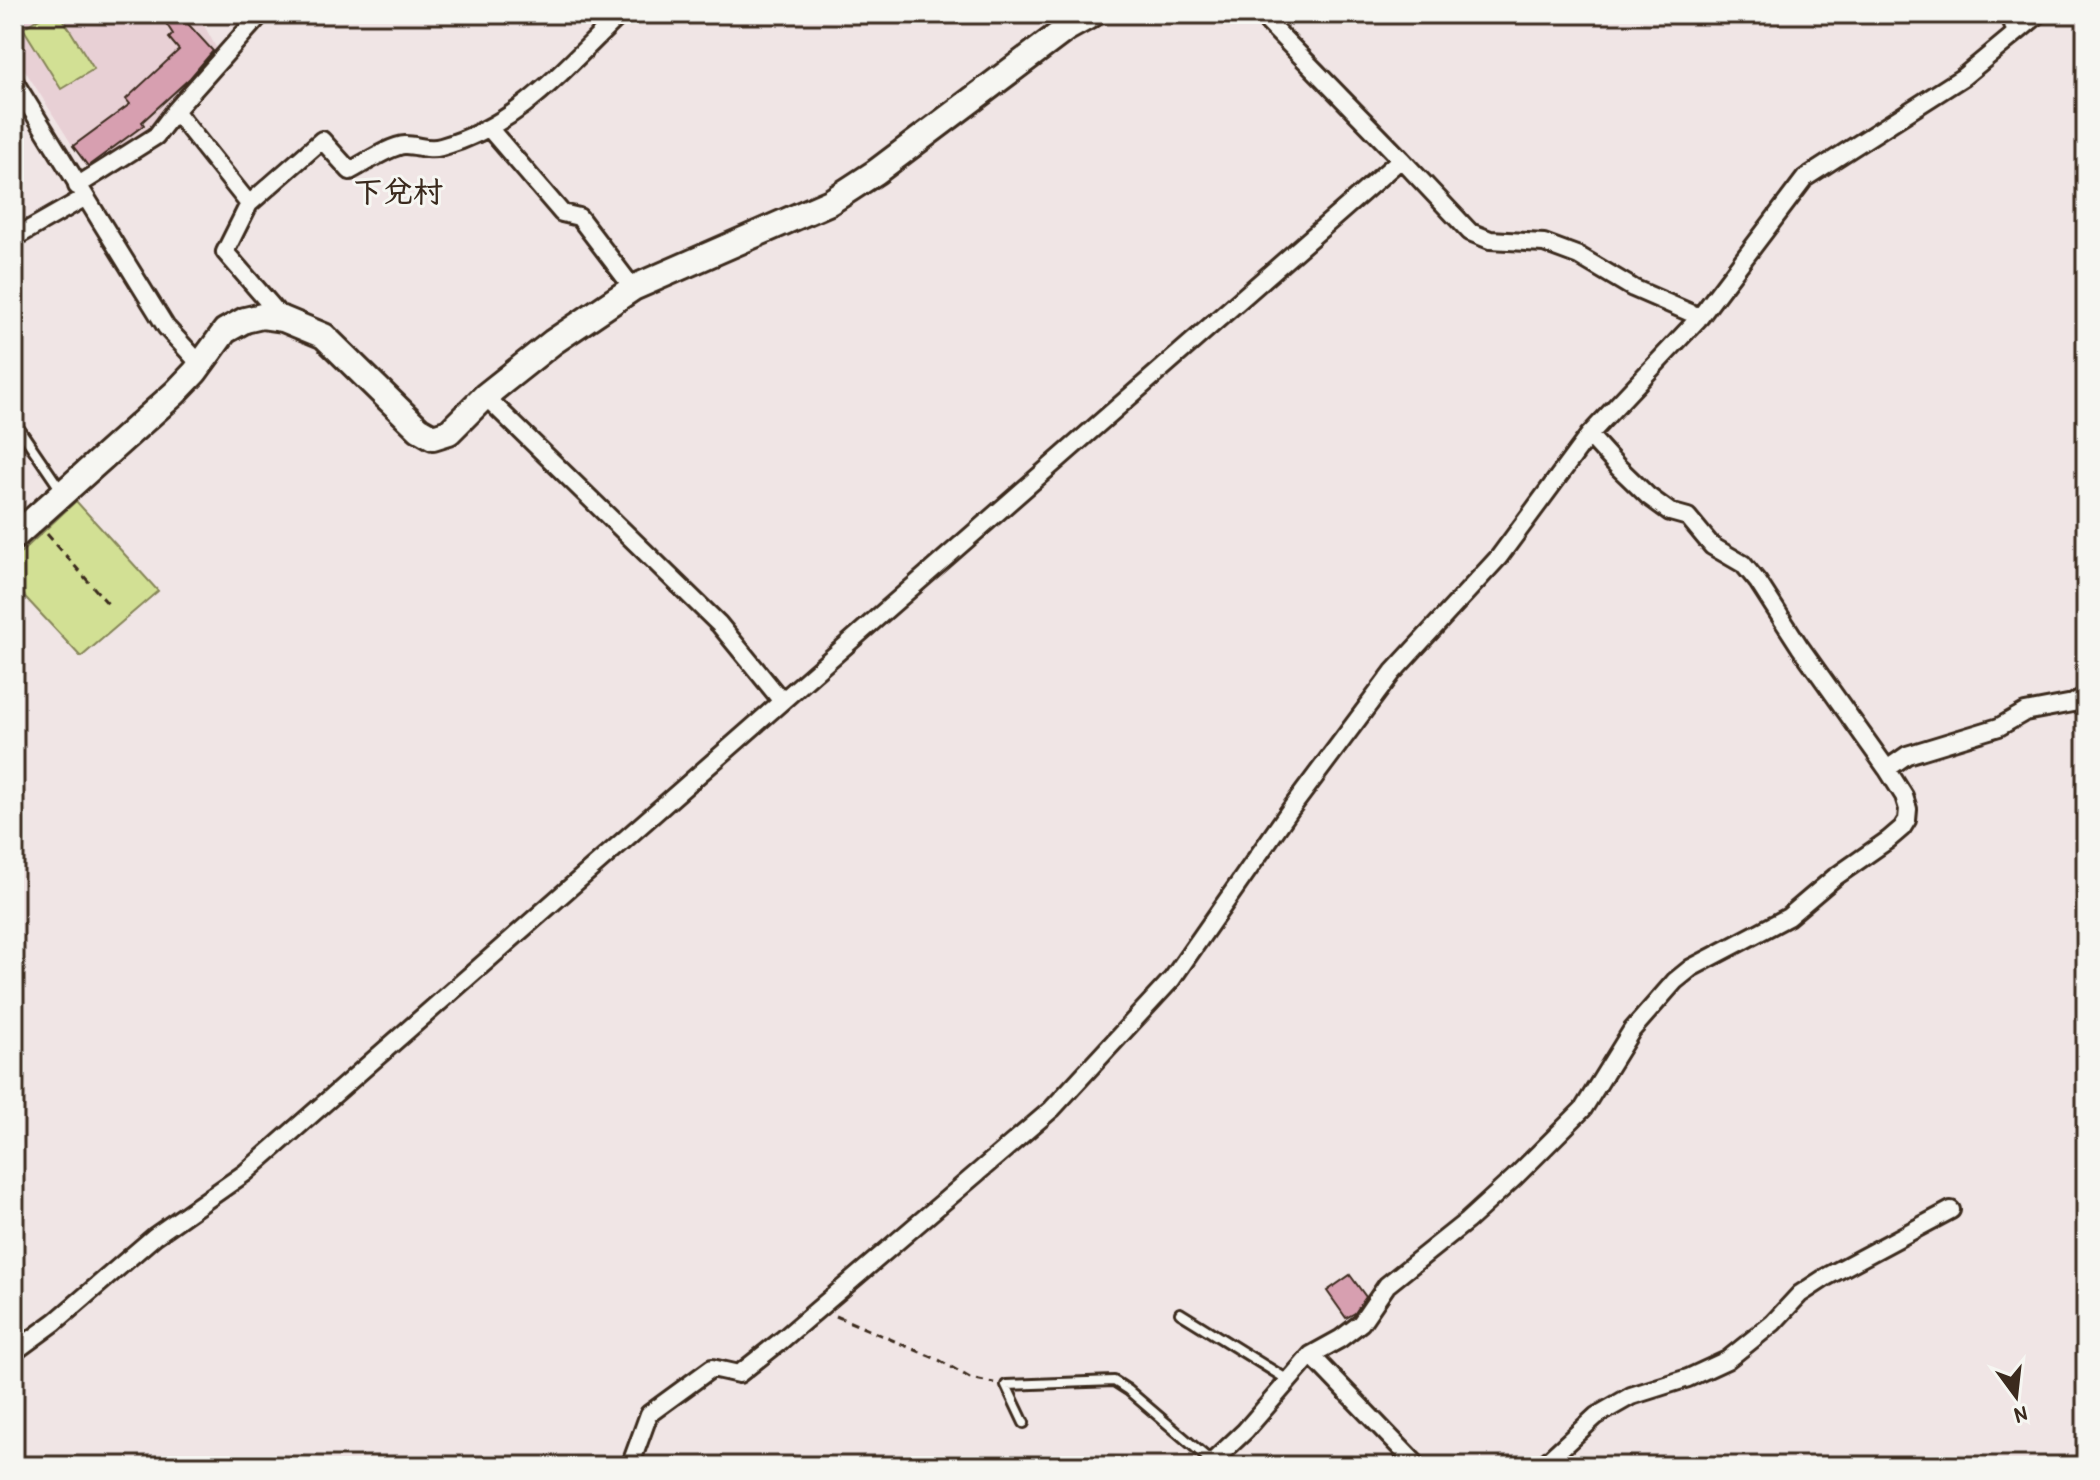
<svg xmlns="http://www.w3.org/2000/svg" width="2100" height="1480" font-family="'Patrick Hand','LXGW WenKai TC',sans-serif">
  <style>
    .built { fill: #e8d0d5 }
    .green { fill: #d2e094; stroke: #868559; stroke-width: 2 }
    .building { fill: #d79fb0; stroke: #3b2a1e; stroke-width: 2 }
    .lines { fill: none; stroke-linecap: round; stroke-linejoin: round }
    .lane-casing { stroke: #3b2a1e; stroke-width: 14 }
    .street-casing { stroke: #3b2a1e; stroke-width: 22 }
    .secondary-casing { stroke: #3b2a1e; stroke-width: 30 }
    .path { stroke: #3b2a1e; stroke-width: 3; stroke-dasharray: 8 6; stroke-linecap: butt }
    .lane { stroke: #f6f6f2; stroke-width: 8 }
    .street { stroke: #f6f6f2; stroke-width: 16 }
    .secondary { stroke: #f6f6f2; stroke-width: 24 }
    .labels { text-anchor: middle; stroke-width: 6; stroke-linejoin: round; paint-order: stroke }
    .quarter-label { font-size: 30px; font-weight: bold; fill: #3b2a1e; stroke: #f6f6f2 }
  </style>
  <rect width="100%" height="100%" fill="#f0e5e5"/>
  <filter id="ink" filterUnits="userSpaceOnUse"><feTurbulence type="fractalNoise" baseFrequency=".0125" numOctaves="2"/><feDisplacementMap in="SourceGraphic" scale="16" xChannelSelector="R" yChannelSelector="G"/><feConvolveMatrix kernelMatrix="1 2 1 2 8 2 1 2 1" color-interpolation-filters="sRGB"/></filter>
  <g filter="url(#ink)">
    <path class="built" d="M14,14H198L219,53L163,119L88,170L14,53Z"/>
    <path class="green" d="M46,14H60L94,69L61,89L23,28Z
      M76,501L158,591L81,657L14,585V559Z"/>
    <path class="building" d="M160,14H179L213,51L190,78L142,122L144,125L88,166L73,146L130,104L126,99L179,50L169,38L173,34Z
      M1350,1275L1366,1297L1355,1313L1346,1318L1327,1291Z"/>
    <g class="lines">
      <g class="lane-casing">
        <path id="lane" d="M2006,14L2012,35
          M14,421L61,490
          M1180,1313L1288,1380
          M1024,1423L1006,1385L1114,1381L1128,1390L1212,1462"/>
      </g>
      <g class="street-casing">
        <path id="street" d="M14,81L166,327L200,364
          M175,111L261,14
          M489,128L562,213L579,217L633,288
          M1401,159L1470,232L1490,240L1544,243L1579,256L1633,288L1700,317
          M77,186L156,136L175,111L249,204L225,252L283,319
          M249,204L322,140L350,171C363,164 392,145 405,145C418,145 428,151 441,147C520,125 564,68 621,14
          M14,238L84,198
          M485,396L719,624L781,700
          M1887,769L1907,755L1999,727L2025,712L2073,703L2086,695
          M14,1352L55,1322L155,1236L245,1173C629,834 1016,497 1401,159L1260,14
          M1311,1355L1418,1466
          M630,1466L649,1414L712,1368L739,1374L782,1340L1052,1109L1172,979L1290,810L1393,672L1499,557L1589,435L1700,317L1805,178L1963,77L2039,14
          M1208,1466L1245,1431L1311,1355L1340,1339L1361,1323L1387,1285L1467,1221L1514,1178L1583,1109L1632,1030L1675,981L1691,968L1788,917L1835,877L1888,840L1902,828L1907,820L1908,809L1904,796L1887,769L1800,647L1758,582L1743,564L1712,546L1688,517L1670,512L1648,496L1618,467L1589,435
          M1542,1466L1596,1416L1631,1396L1688,1378L1727,1360L1773,1323L1800,1294L1826,1277L1951,1210"/>
      </g>
      <g class="secondary-casing">
        <path id="secondary" d="M14,537L175,393L195,372L225,331L245,320L262,316L283,319L324,336L419,429L433,437L449,432L485,396L553,342L633,288L830,202L876,172L1066,29L1093,14"/>
      </g>
      <path class="path" d="M47,534L108,604
        M836,1316L939,1360L970,1378L994,1383"/>
      <use href="#lane" class="lane"/>
      <use href="#street" class="street"/>
      <use href="#secondary" class="secondary"/>
    </g>
  </g>
  <g class="labels">
    <g class="quarter-label">
      <text x="398" y="202">下兑村</text>
    </g>
  </g>
  <rect width="2100" height="1480" fill="none" stroke="#f6f6f2" stroke-width="48"/>
  <rect x="24" y="24" width="2052" height="1432" fill="none" stroke="#3b2a1e" stroke-width="3" filter="url(#ink)"/>
  <g transform="translate(2016 1396) rotate(165)" stroke="#f6f6f2" stroke-width="6" paint-order="stroke">
  <path d="M0-6L14 30L0 20L-14 30Z" fill="#3b2a1e"/>
  <text y="-12" font-size="22" font-weight="bold" text-anchor="middle" fill="#3b2a1e">N</text>
  </g>
</svg>
